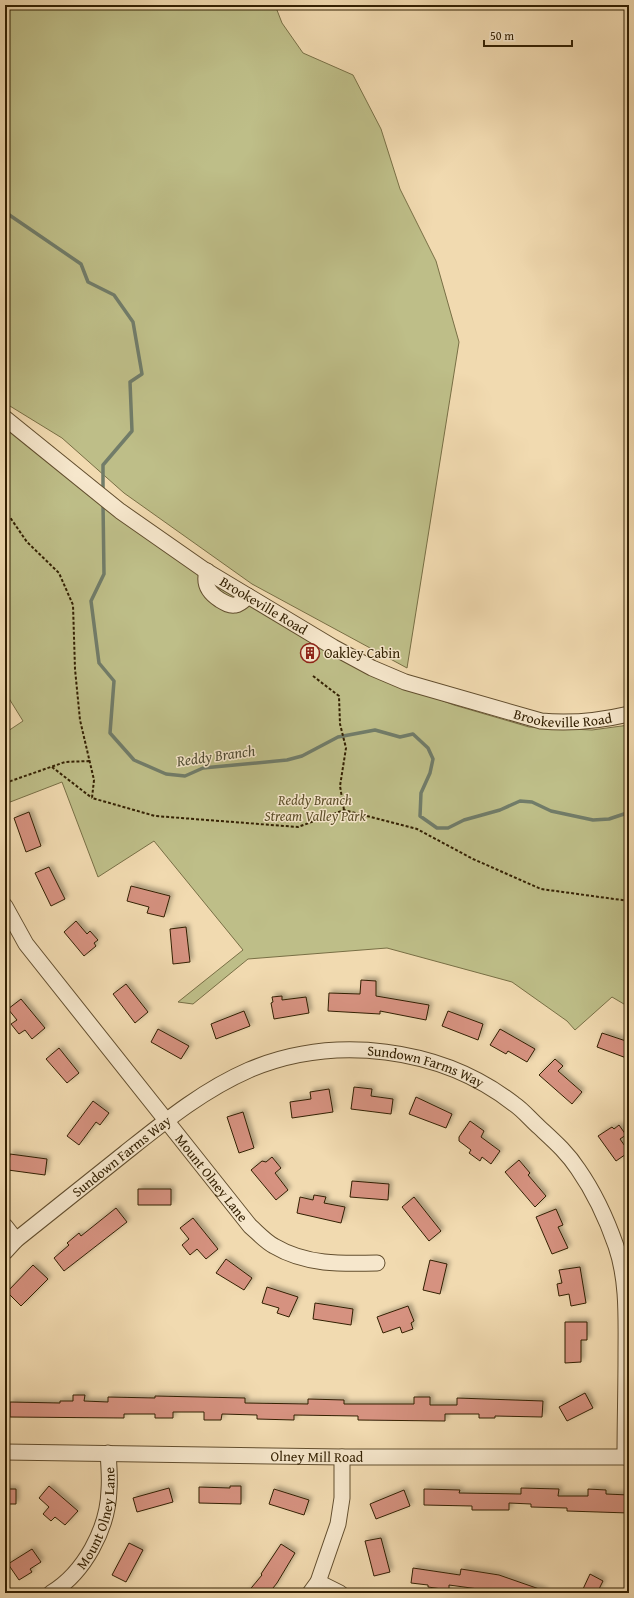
<svg xmlns="http://www.w3.org/2000/svg" width="634" height="1598" font-family="'Gentium Book Plus',serif">
  <style>
    .green { fill: #bebe88; stroke: #786f45 }
    .lines { fill: none; stroke-linecap: round; stroke-linejoin: round }
    .stream { stroke: #717c69; stroke-width: 3.5 }
    .building { fill: #d69280; stroke: #332002; filter: url(#shadow) }
    .minor-casing { stroke: #624e2e; stroke-width: 17 }
    .path { stroke: #332002; stroke-width: 2; stroke-dasharray: 3 2; stroke-linecap: butt }
    .minor { stroke: #f6e7cc; stroke-width: 15 }
    .labels { text-anchor: middle; stroke-width: 3; stroke-linejoin: round; paint-order: stroke }
    .street-label { font-size: 14px; fill: #332002; stroke: #f6e7cc }
    .poi-label { font-size: 14px; fill: #332002; stroke: #f6e7cc; text-anchor: start }
    .park-label { font-size: 14px; font-style: italic; fill: #5d4f2a; stroke: #f6e7cc }
    .water-label { font-size: 15px; font-style: italic; fill: #524e35; stroke: #f6e7cc }
  </style>
  <defs>
    <filter id="shadow"><feDropShadow dx="3" dy="-3" stdDeviation="2" flood-color="#0004"/></filter>
  </defs>
  <rect width="100%" height="100%" fill="#f1dab0"/>
  <filter id="stains"><feTurbulence type="fractalNoise" baseFrequency=".005" numOctaves="4"/><feColorMatrix values="0 0 0 0 .2 0 0 0 0 .09 0 0 0 0 .02 0 0 0 .5 -.17"/></filter>
  <radialGradient id="worn" r=".72"><stop offset=".6" stop-color="#630" stop-opacity="0"/><stop offset="1" stop-color="#630" stop-opacity=".3"/></radialGradient>
  <path class="green" d="M5,5H275L282,23L303,53L353,75L381,129L400,189L436,261L459,342L407,668L252,584L124,493L62,438L5,403Z
    M5,421L71,471L360,670L454,705L529,727L592,730L629,725V1007L612,997L575,1030L567,1021L512,982L387,948L248,959L193,1004L178,1002L243,950L154,841L98,877L62,782L5,804V733L23,721L5,692Z"/>
  <g class="lines">
    <path class="stream" d="M5,212L81,264L88,282L114,295L133,322L142,374L130,382L132,431L103,465V491
      M103,503L104,574L91,601L99,663L114,681L110,733L134,760L166,774L185,776L203,768L287,760L302,756L338,737L375,730L400,737L413,734L428,748L433,759L430,773L421,793L420,816L437,828H448L464,820L500,810L520,801L532,802L551,811L593,820L609,819L624,814L629,816"/>
  </g>
  <path class="building" d="M29,812L41,846L26,852L14,818Z
    M49,867L65,899L51,906L35,873Z
    M131,886L170,896L164,917L147,913L149,907L127,901Z
    M76,921L87,934L90,931L98,940L94,943L96,946L84,956L64,932Z
    M186,927L190,962L173,964L170,929Z
    M361,980L376,981V996L429,1005L426,1020L380,1011V1014L328,1011L329,993L360,994Z
    M126,984L148,1012L135,1023L113,994Z
    M282,996V1000L306,997L309,1013L274,1019L271,1003L273,1002L272,997Z
    M21,999L45,1028L32,1039L25,1030L19,1034L11,1024L17,1020L8,1009Z
    M244,1011L250,1026L216,1039L211,1024Z
    M448,1011L483,1024L478,1040L442,1026Z
    M158,1029L189,1046L181,1059L151,1042Z
    M500,1029L535,1049L527,1062L508,1051L506,1054L490,1045Z
    M602,1033L629,1042V1059L597,1047Z
    M59,1048L79,1073L67,1083L46,1059Z
    M555,1059L563,1066L558,1071L582,1092L572,1104L539,1075Z
    M354,1087L372,1089L371,1096L393,1099L391,1114L351,1109Z
    M329,1089L333,1112L292,1118L290,1102L311,1099L310,1092Z
    M416,1097L452,1114L446,1128L409,1114Z
    M93,1101L109,1113L100,1125L96,1122L79,1145L67,1136Z
    M243,1112L254,1148L239,1153L227,1117Z
    M470,1121L484,1131L481,1137L500,1151L491,1164L482,1157L480,1161L469,1153L471,1150L459,1141V1137Z
    M619,1125L626,1135L620,1139L629,1152L616,1161L598,1136L612,1127L614,1129Z
    M10,1154L47,1159L45,1175L8,1170Z
    M272,1157L281,1168L275,1173L288,1190L276,1200L251,1170L262,1161L266,1162Z
    M519,1160L530,1173L528,1175L546,1196L535,1207L505,1172Z
    M352,1181L389,1184L388,1200L350,1197Z
    M138,1189H171V1205H138Z
    M314,1195L326,1197L324,1203L345,1207L341,1223L297,1213L300,1197L313,1200Z
    M414,1197L441,1231L429,1241L402,1207Z
    M116,1208L127,1222L64,1271L54,1258L69,1245L67,1243L79,1233L81,1236Z
    M556,1209L563,1225L558,1227L568,1248L552,1254L536,1217Z
    M193,1218L218,1249L206,1259L197,1249L190,1255L182,1245L189,1239L180,1228Z
    M226,1259L252,1278L244,1290L216,1273Z
    M430,1260L447,1264L440,1294L423,1290Z
    M33,1265L48,1279L21,1306L7,1292Z
    M580,1267L586,1303L571,1306L569,1294L559,1296L557,1284L562,1283L559,1270Z
    M267,1287L298,1297L289,1317L277,1313L279,1308L262,1303Z
    M315,1303L353,1309L351,1325L313,1319Z
    M408,1306L414,1321L411,1323L413,1329L402,1333L400,1327L383,1333L377,1317Z
    M565,1322H587V1340H581V1362L565,1363Z
    M585,1393L593,1408L567,1421L559,1407Z
    M73,1395H85L84,1401L108,1402V1397L155,1398V1396L245,1398V1403L308,1404V1399L344,1400V1404H414V1397H430V1405H457V1398L543,1401L542,1417L495,1416V1418H479V1414H445V1421L358,1420V1416L294,1415V1420L257,1419V1415L222,1414L221,1420H204V1412H173V1418H155V1414H124V1418L10,1417V1402L60,1403V1401H73Z
    M49,1486L78,1511L65,1525L55,1517L51,1521L43,1514L49,1507L39,1498Z
    M230,1486H241V1504L199,1503V1487L230,1488Z
    M169,1488L173,1502L137,1512L133,1498Z
    M521,1488L559,1489L558,1496H588V1489L606,1490V1494L629,1495V1513L567,1511V1508L531,1507V1504L509,1503V1510H472V1506L424,1505V1489L460,1490L459,1493L521,1494Z
    M5,1489H16V1504H5Z
    M274,1489L309,1500L304,1515L269,1504Z
    M404,1490L410,1506L376,1519L370,1504Z
    M381,1538L390,1572L374,1576L365,1541Z
    M129,1543L143,1550L126,1582L112,1575Z
    M281,1544L295,1553L277,1583L269,1593H247L262,1575L261,1574Z
    M32,1549L41,1562L30,1569L32,1572L19,1580L8,1564Z
    M413,1568L460,1575L461,1569L499,1575L545,1591L544,1593H508L449,1585V1590L428,1587V1585L411,1583Z
    M590,1574L603,1581L597,1593H592L583,1589Z"/>
  <g class="lines">
    <g class="minor-casing">
      <g id="minor">
        <path id="s1" d="M5,418L120,511L203,569L333,647L372,668L405,682L541,721C571,724 599,721 629,714"/>
        <path d="M207,571C203,585 209,593 220,600C225,603 230,606 235,605C241,604 244,600 248,596"/>
        <path id="s2" d="M5,906L26,944L250,1226C258,1233 265,1241 274,1246C306,1265 341,1264 377,1263"/>
        <path d="M5,1226L16,1240"/>
        <path id="s3" d="M5,1252L16,1240C52,1211 89,1182 125,1153C164,1122 203,1090 249,1070C334,1034 441,1047 514,1104C523,1110 530,1119 539,1127C553,1140 567,1152 578,1169C594,1192 607,1220 616,1246C628,1281 626,1320 626,1356C626,1390 625,1424 625,1457"/>
        <path id="s4" d="M5,1452L342,1457H629"/>
        <path d="M318,1582L340,1593"/>
        <path id="s5" d="M51,1593C84,1573 108,1529 109,1490C110,1478 109,1466 108,1453"/>
        <path d="M310,1593L318,1582L338,1524L342,1498V1457"/>
      </g>
    </g>
    <path class="path" d="M5,510L27,542L59,573L73,605L75,669L80,720L94,780L92,798L155,816L298,827L344,810L417,829L473,859L541,889L629,901
      M313,676L339,696L340,724L346,748L340,786L344,810
      M52,767L92,798
      M5,783L65,762L90,761"/>
    <use href="#minor" class="minor"/>
  </g>
  <defs>
    <g id="building-ring" transform="scale(1)"><circle r="9.5" fill="#f6e7cc" stroke="#8f2418" stroke-width="1.5"/><path d="M-4-6H4V6H1V3H-1V6H-4ZM-2.5-4.3h1.7v1.8h-1.7ZM.8-4.3h1.7v1.8H.8ZM-2.5-1h1.7V.8h-1.7ZM.8-1h1.7V.8H.8Z" fill="#8f2418"/></g>
  </defs>
  <g fill-rule="evenodd">
    <use href="#building-ring" x="310" y="653"/>
  </g>
  <g class="labels">
    <g class="street-label">
      <text dy="5" stroke="none"><textPath href="#s1" startOffset="320">Brookeville Road</textPath></text>
      <text dy="5" stroke="none"><textPath href="#s1" startOffset="644">Brookeville Road</textPath></text>
      <text dy="5" stroke="none"><textPath href="#s3" startOffset="487">Sundown Farms Way</textPath></text>
      <text dy="5" stroke="none"><textPath href="#s3" startOffset="151">Sundown Farms Way</textPath></text>
      <text dy="5" stroke="none"><textPath href="#s2" startOffset="342">Mount Olney Lane</textPath></text>
      <text dy="5" stroke="none"><textPath href="#s4" startOffset="312">Olney Mill Road</textPath></text>
      <text dy="5" stroke="none"><textPath href="#s5" startOffset="92">Mount Olney Lane</textPath></text>
    </g>
    <g class="poi-label">
      <text x="324" y="658">Oakley Cabin</text>
    </g>
    <g class="park-label">
      <text x="315" y="805">Reddy Branch<tspan x="315" dy="16">Stream Valley Park</tspan></text>
    </g>
    <g class="water-label">
      <text transform="translate(216 756) rotate(-8)" y="5">Reddy Branch</text>
    </g>
  </g>
  <rect width="634" height="1598" fill="none" stroke="#f1dab0" stroke-width="20"/>
  <rect x="6" y="6" width="622" height="1586" fill="none" stroke="#332002" stroke-width="2"/>
  <rect x="10" y="10" width="614" height="1578" fill="none" stroke="#332002"/>
  <path d="M484 40v6h88v-6" fill="none" stroke="#332002" stroke-width="2"/>
  <text x="490" y="40" font-size="12" fill="#332002" stroke="#f6e7cc" stroke-width="3" paint-order="stroke">50 m</text>
  <rect width="100%" height="100%" filter="url(#stains)"/>
  <rect width="100%" height="100%" fill="url(#worn)"/>
</svg>
